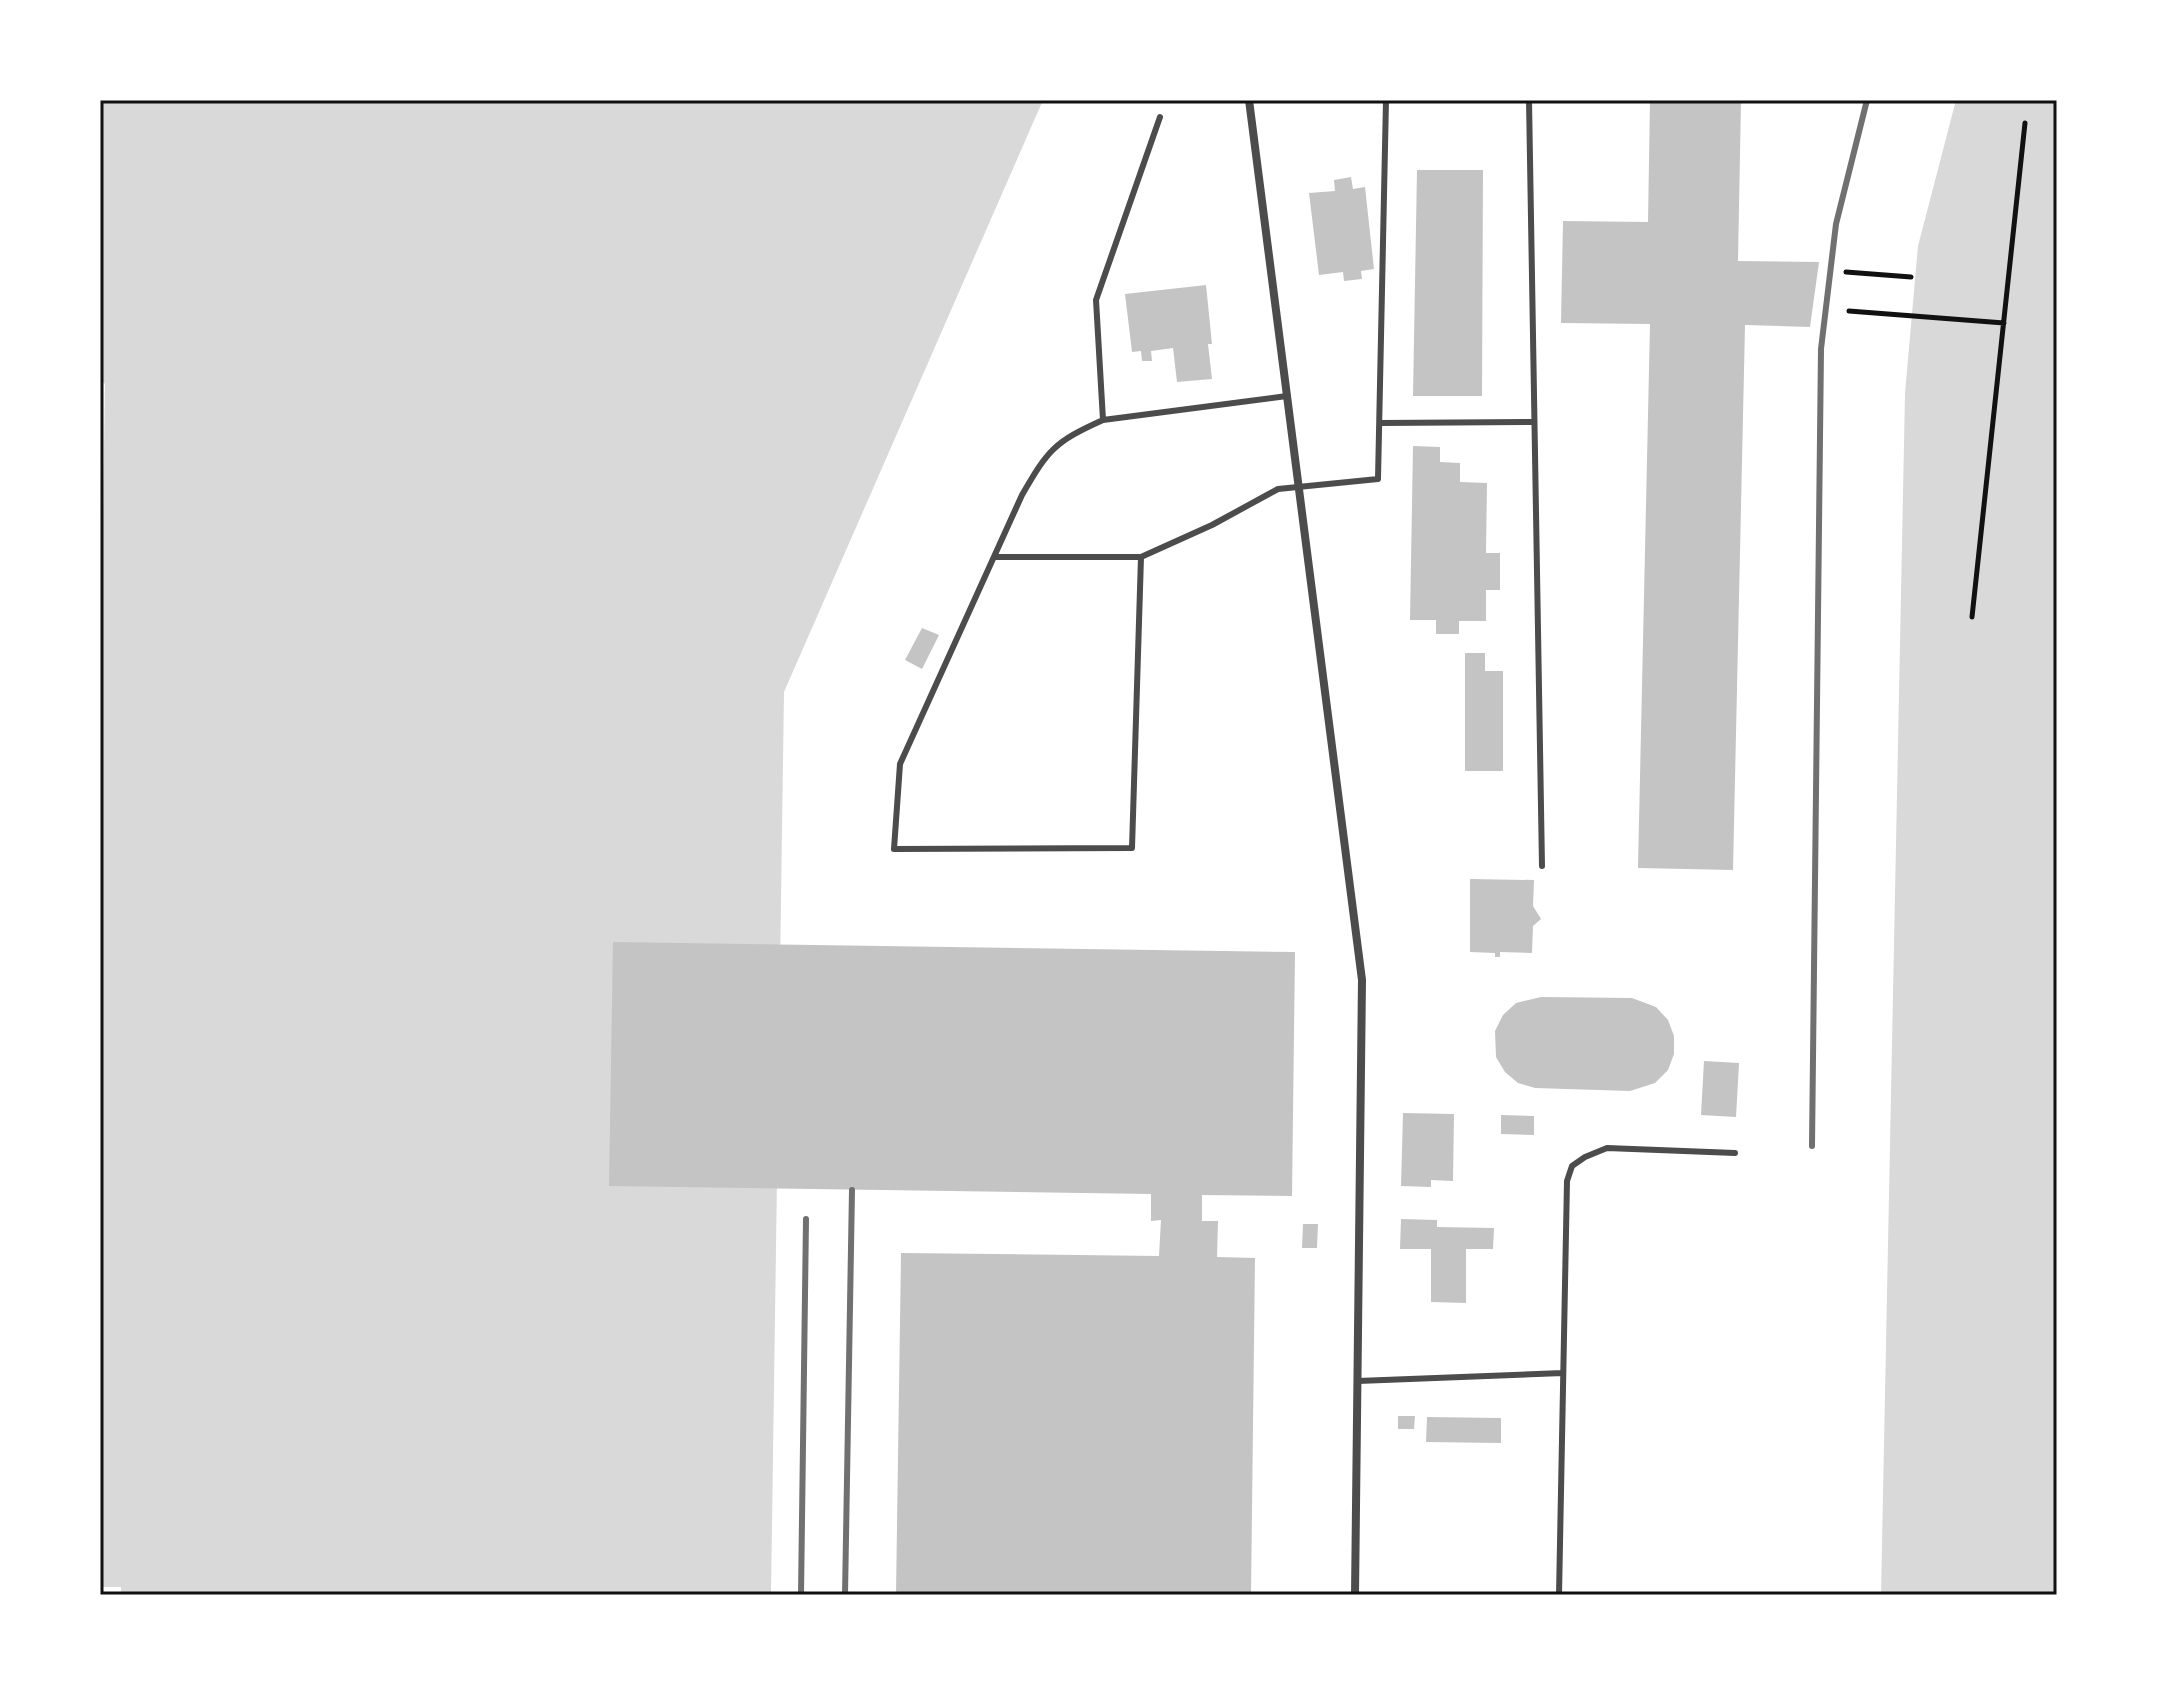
<svg xmlns="http://www.w3.org/2000/svg" width="2157" height="1695" font-family="Mulish,sans-serif">
  <style>
    .water { fill: #d9d9d9 }
    .building { fill: #c4c4c4 }
    .lines { fill: none; stroke-linecap: round; stroke-linejoin: round }
    .path { stroke: #111; stroke-width: 5 }
    .service { stroke: #4c4c4c; stroke-width: 6 }
    .minor { stroke: #4c4c4c; stroke-width: 8 }
    .rail { stroke: #707070; stroke-width: 6 }
    .neatline { fill: none; stroke: #111; stroke-width: 3 }
  </style>
  <rect width="100%" height="100%" fill="#fff"/>
  <path class="water" d="M100,100H1043L784,692L771,1595H121V1587H100V718L105,384L100,379Z
    M1956,100H2057V1595H1881L1905,393L1918,246Z"/>
  <path class="building" d="M1650,100H1741L1738,261L1819,262L1810,327L1745,325L1733,870L1638,868L1650,324L1561,323L1563,221L1648,222Z
    M1417,170H1483L1482,396H1413Z
    M1351,177L1353,189L1365,187L1374,269L1361,271L1362,279L1344,281L1343,272L1319,275L1309,193L1335,191L1334,180Z
    M1206,285L1212,344H1208L1212,379L1177,382L1173,348L1151,351L1152,361H1142L1141,351L1132,352L1125,294Z
    M1413,446L1440,447V462L1460,463V482L1487,483L1486,553H1500V590H1486V621H1459V634H1436V620H1410Z
    M922,628L939,635L922,669L905,660Z
    M1465,653H1485V671H1503V771H1465Z
    M1470,879L1534,880L1533,906L1541,919L1533,926L1532,953L1500,952V957H1495V953L1470,952Z
    M613,942L1295,952L1292,1196L1202,1195V1221H1218L1217,1257L1255,1258L1251,1595H896L901,1253L1159,1256L1161,1220L1151,1221V1194L609,1186Z
    M1541,997L1632,998L1656,1007L1668,1020L1674,1036V1054L1668,1070L1655,1083L1630,1091L1535,1088L1518,1083L1505,1072L1496,1057L1495,1031L1503,1015L1516,1003Z
    M1704,1061L1739,1063L1736,1117L1701,1115Z
    M1403,1113L1454,1114L1453,1181L1431,1180V1187L1401,1186Z
    M1501,1115L1534,1116V1135L1501,1134Z
    M1401,1219L1437,1220V1227L1494,1228L1493,1249H1466V1303L1431,1302V1249H1400Z
    M1303,1224H1318L1317,1248H1302Z
    M1398,1416H1415L1414,1429H1398Z
    M1427,1417L1501,1418V1443L1426,1442Z"/>
  <g class="lines">
    <path class="path" d="M1846,272L1911,277
      M1849,311L2004,323
      M1972,617L2025,123"/>
    <path class="service" d="M1529,100L1542,866
      M1160,117L1096,300L1103,420L1287,396
      M1103,420C1054,442 1048,450 1022,495L900,764L894,849L1132,848L1141,557L1212,525L1278,489L1378,479L1386,100
      M1380,423L1534,422
      M994,557H1141
      M1358,1381L1563,1373
      M1559,1595L1567,1181L1572,1166L1585,1157L1607,1148L1735,1153"/>
    <path class="minor" d="M1249,100L1362,980L1355,1595"/>
    <path class="rail" d="M1812,1146L1821,349L1836,224L1867,100
      M801,1595L806,1219
      M845,1595L852,1190"/>
  </g>
  <rect width="2157" height="1695" fill="none" stroke="#ffffff" stroke-width="204"/>
  <rect x="102" y="102" width="1953" height="1491" class="neatline"/>
</svg>
